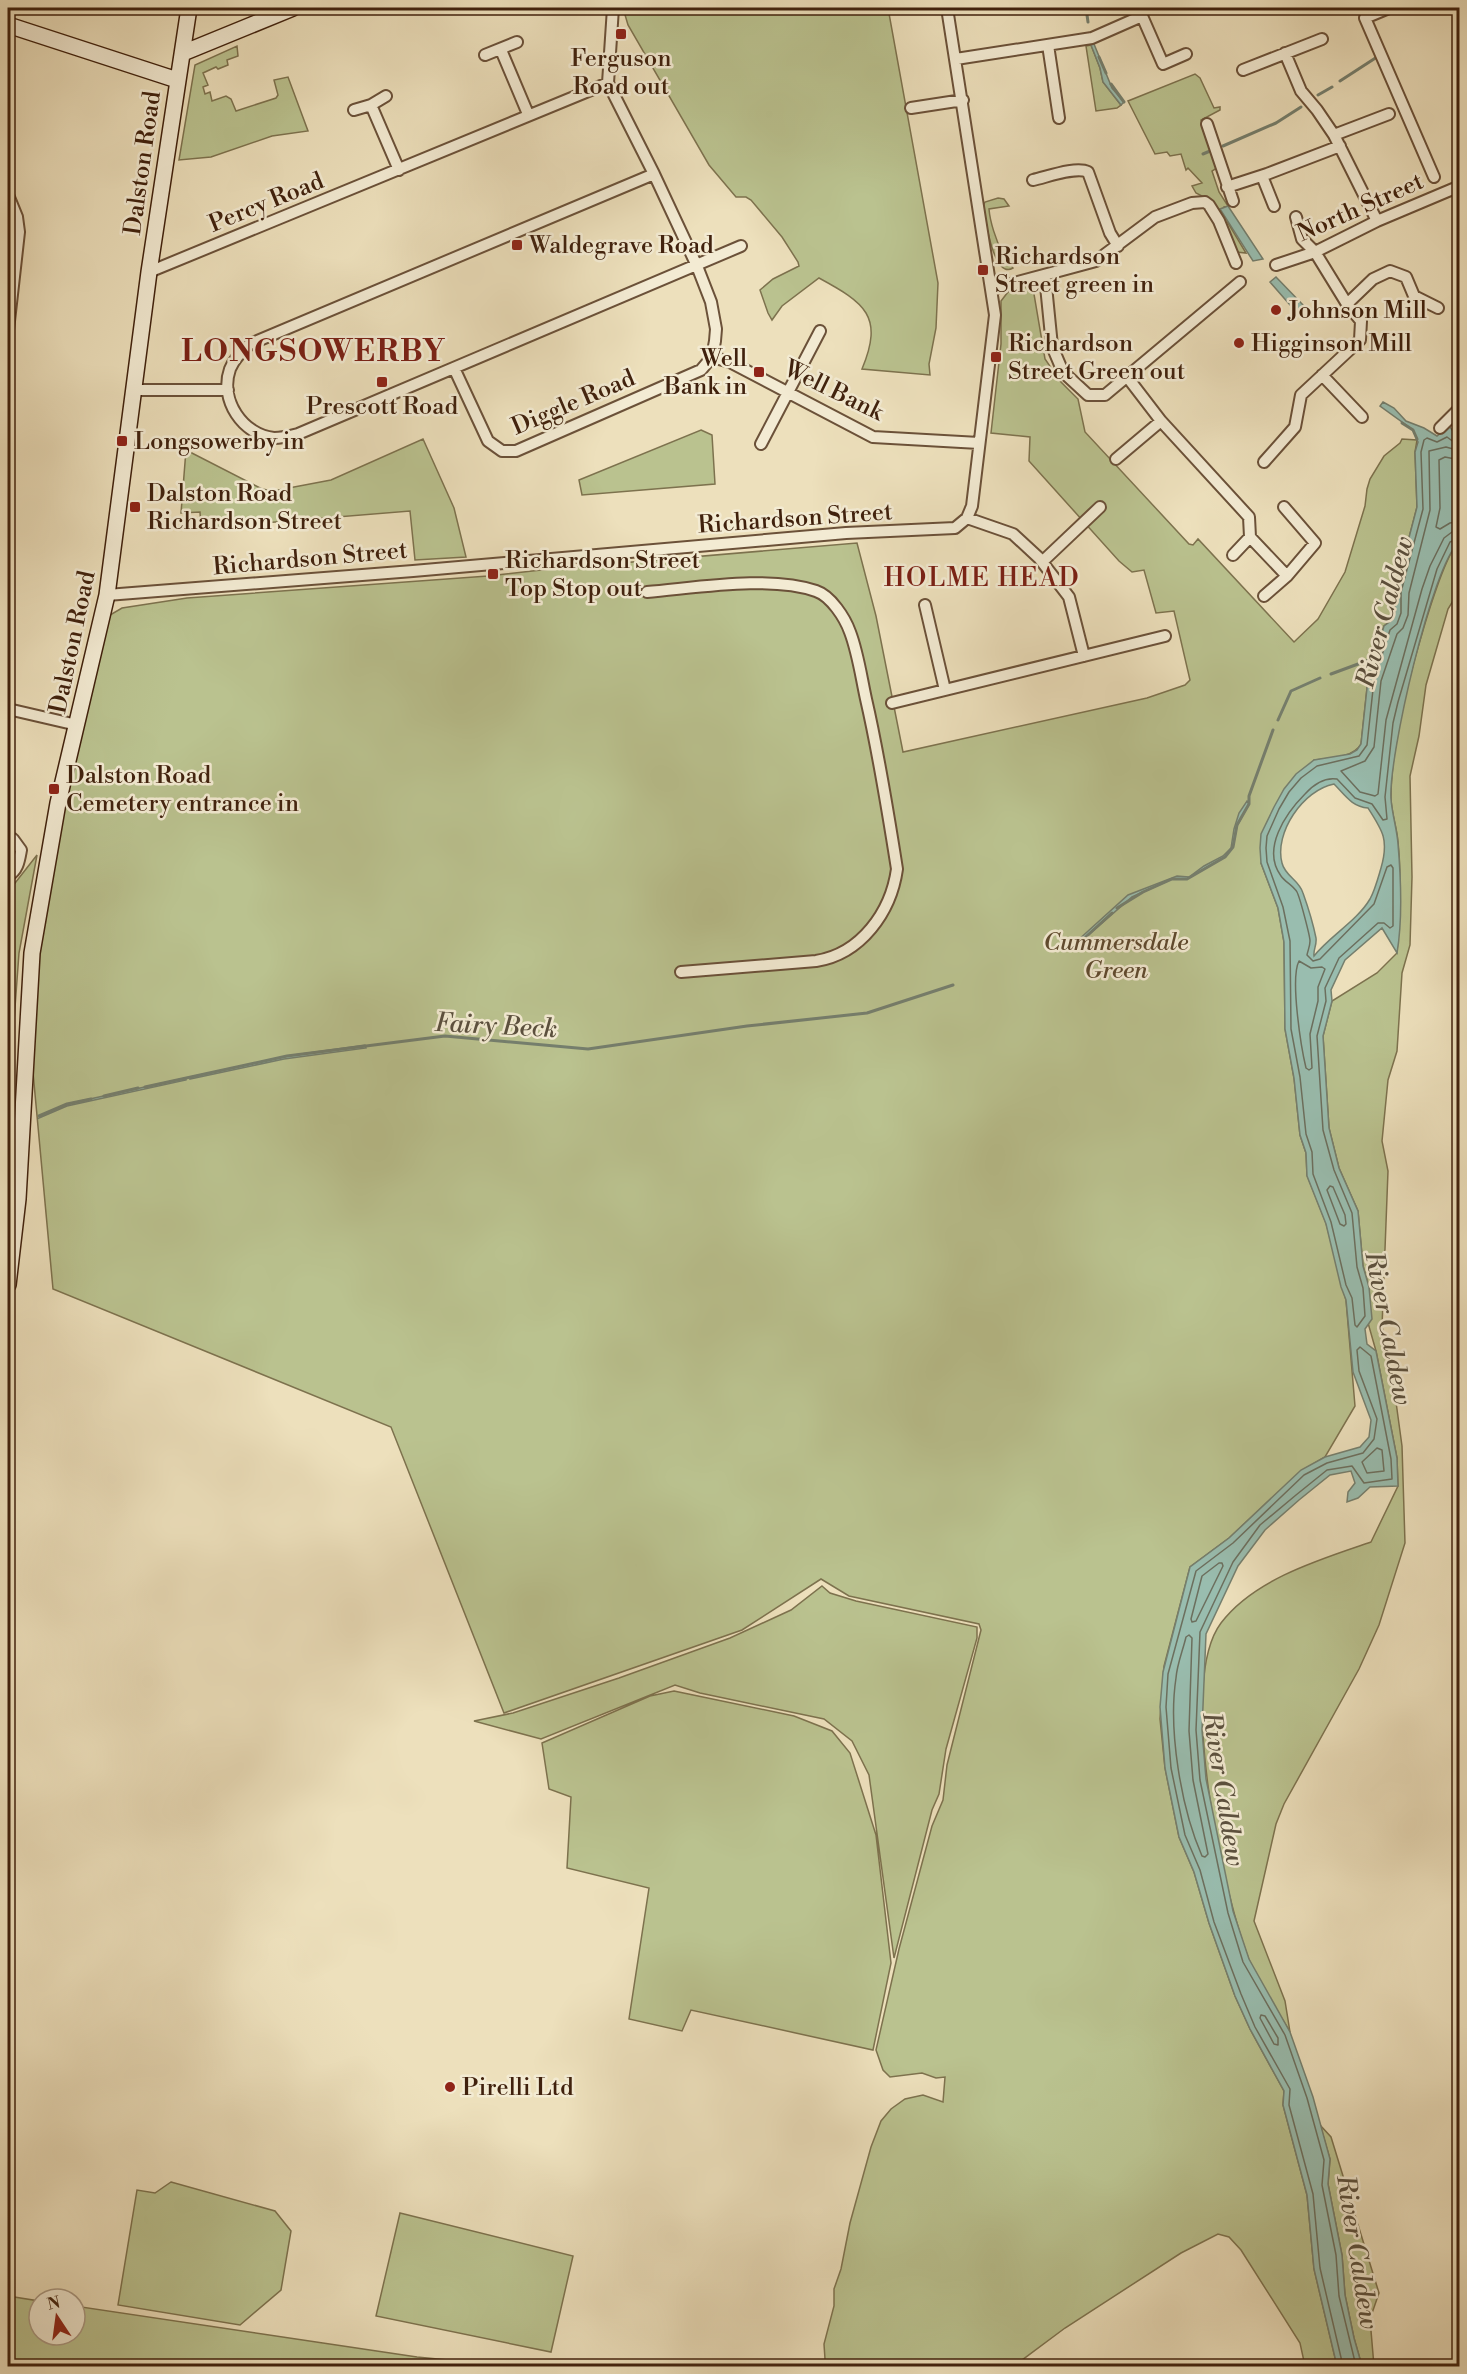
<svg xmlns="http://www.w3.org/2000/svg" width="1467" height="2374" font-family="'Libre Bodoni',serif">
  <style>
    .green { fill: #bac28f; stroke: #7d724e; stroke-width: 1.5 }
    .water { fill: #99bdaf; stroke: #757f6e; stroke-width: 1.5; fill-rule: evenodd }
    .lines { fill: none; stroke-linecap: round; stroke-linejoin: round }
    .shore { stroke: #6c6f5e; stroke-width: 1.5 }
    .stream { stroke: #757f6e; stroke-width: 3 }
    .street-casing { stroke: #6b5139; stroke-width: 14 }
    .secondary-casing { stroke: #40210d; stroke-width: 18 }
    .street { stroke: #f3ebd3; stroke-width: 10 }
    .secondary { stroke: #f3ebd3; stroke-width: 15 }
    .poi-dot { fill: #8f2418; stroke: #f3ebd3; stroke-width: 2 }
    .labels { text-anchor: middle; stroke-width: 5; stroke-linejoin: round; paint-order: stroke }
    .poi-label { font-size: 24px; fill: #40210d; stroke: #f3ebd3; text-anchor: start }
    .street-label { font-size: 24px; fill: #40210d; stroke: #f3ebd3 }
    .park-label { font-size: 24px; font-style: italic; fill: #5e492e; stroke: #f3ebd3 }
    .neighbourhood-label { font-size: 26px; letter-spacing: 1.5px; fill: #7a1f14; stroke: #f3ebd3 }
    .water-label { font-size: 26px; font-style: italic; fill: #5b503e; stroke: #f3ebd3 }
    .district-label { font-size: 30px; font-weight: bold; letter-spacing: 1.5px; fill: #7a1f14; stroke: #f3ebd3 }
  </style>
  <rect width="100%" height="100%" fill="#ede0bc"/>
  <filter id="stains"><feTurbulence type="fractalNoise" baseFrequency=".00333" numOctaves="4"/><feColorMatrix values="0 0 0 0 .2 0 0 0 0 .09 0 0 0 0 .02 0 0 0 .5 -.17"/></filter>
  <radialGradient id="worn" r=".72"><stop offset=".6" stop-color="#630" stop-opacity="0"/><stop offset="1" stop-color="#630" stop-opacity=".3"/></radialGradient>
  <path class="green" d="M623,8H888L938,283L936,328L929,364L930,375L862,369C884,316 865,303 819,278L782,306L772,320L768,313L760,290L773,279L799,266L798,262L782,237L751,200L746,197H736L709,165L628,25Z
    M1091,45L1100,68L1103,82L1121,105L1117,108L1096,111L1086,46Z
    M237,46L238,56L227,60L228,65L218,69L216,67L203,73L208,85L203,87L205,94L210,92L212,101L226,96L231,99L236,111L276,98L278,95L274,80L288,77L308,131L272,136L211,157L179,160L195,65Z
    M1195,74L1200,78L1214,108L1220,107V110L1201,120L1217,168L1212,171L1219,192L1228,206L1224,207L1228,223L1246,253L1236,252L1204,197L1196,193L1192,186L1202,183L1188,168L1186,170L1181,154L1170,156L1167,152L1155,154L1128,101Z
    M998,198L1004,199L1009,206L989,209C990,222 996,240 1002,252C1005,259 1010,262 1013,268C994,280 985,219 983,206L985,202Z
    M1026,286L1034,294L1045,359L1060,381L1078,399L1085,432L1189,544L1193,545L1198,539L1294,642L1318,619L1345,572L1365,506L1367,489L1370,479L1384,456L1400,443L1402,439L1417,440L1415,452L1417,507L1395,591V611L1392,620L1384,626L1368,679L1361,744C1353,758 1329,758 1314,760L1261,863L1278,908L1284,942L1285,1029L1294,1078L1300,1135L1306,1153L1307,1175L1326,1223L1346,1300L1355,1406L1325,1457L1301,1471L1229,1538L1190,1567L1164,1666L1160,1719L1165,1768L1179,1837L1194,1872L1209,1923L1235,1996L1250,2029L1284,2091L1283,2105L1307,2195L1314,2269L1337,2366H1305L1300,2343L1241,2250L1229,2237L1218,2234L1181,2253L1065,2328L1014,2366H815L825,2359L824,2344L834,2306V2289L841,2269L850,2223L871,2147L881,2121L891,2109L905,2099L923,2095L943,2102L945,2077L936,2078L922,2073L890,2077L883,2070L876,2050L899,1949L932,1826L943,1800L947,1765L981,1630L979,1624L849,1596L821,1579L742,1630L504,1713L391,1427L53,1289L28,1018L60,804L110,615L122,608L187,598L488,576L550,569L857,543L876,616L903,752L1147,698L1185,685L1190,680L1174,611L1156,613L1144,570L1132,572L1119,561L1029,461L1030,437L991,433L1001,344V301L1008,292Z
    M701,430L712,435L715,484L582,495L579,480Z
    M423,439L454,508L466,557L415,560L410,511L201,528L200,512L181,513L186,450L262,489L273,491L331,480Z
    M1459,542L1458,558L1459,560V591L1448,609L1426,685L1419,736L1410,776L1412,877L1410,945L1402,973L1397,1051L1388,1080L1382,1141L1388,1171L1382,1327L1390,1358L1402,1446L1405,1543L1379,1625L1359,1669L1284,1804L1276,1824L1254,1921L1285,2001L1290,2032C1276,2008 1258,1983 1248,1957C1223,1890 1176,1683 1221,1623C1254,1579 1321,1559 1371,1542L1398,1486L1397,1458L1376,1351L1368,1323L1369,1287L1363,1266L1358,1211L1339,1168L1329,1128L1323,1036L1332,1001L1377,973L1397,953C1399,916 1402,879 1398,842C1397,827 1391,812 1391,797C1391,774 1395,747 1399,724C1404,694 1440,558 1459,542Z
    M37,855L19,953L14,1021L8,1159V892Z
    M822,1586L830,1593L856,1601L977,1627V1638L946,1749L939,1794L932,1810L894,1958L869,1775L852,1741L824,1719L700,1693L675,1685L541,1739L474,1721L513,1713L619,1678L730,1638L791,1610Z
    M674,1691L794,1716L832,1731L850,1753L876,1835L891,1963L873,2050L691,2010L682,2031L629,2019L649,1888L567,1868L571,1797L549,1789L542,1743L650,1696Z
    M1320,2125L1331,2137L1379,2293L1370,2319L1374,2366H1362L1354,2338L1345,2295L1342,2255L1328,2184L1330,2159Z
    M171,2182L275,2211L291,2231L281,2290L240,2325L118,2305L137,2190L155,2193Z
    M400,2213L573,2256L551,2352L376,2316Z
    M8,2296L39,2301V2335H75V2306L417,2357L511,2366H8Z"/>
  <path class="water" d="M1094,44L1112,88L1124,102L1121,105L1103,82L1100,68L1091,45Z
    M1228,206L1263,259L1253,261L1220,209Z
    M1276,277L1304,306L1297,313L1270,282Z
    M1383,402L1394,408L1406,421L1424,428L1437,436L1449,426L1460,440L1459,542C1432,565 1388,759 1391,799C1392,814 1397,829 1398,844C1401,879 1403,918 1397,953L1382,928L1345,960L1331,990L1332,1001L1323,1036L1329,1128L1339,1168L1358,1211L1363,1266L1369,1287L1372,1319L1365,1329L1367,1344L1376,1351L1397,1458L1398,1486L1370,1487L1358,1498L1347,1502L1348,1492L1355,1483L1351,1471L1330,1475L1299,1500L1265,1530L1238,1566L1206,1634L1202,1730L1206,1779L1233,1911L1249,1959L1290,2032L1313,2097L1330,2159L1328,2184L1342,2255L1345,2295L1354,2338L1362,2366H1337L1314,2269L1307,2195L1283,2105L1284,2091L1250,2029L1235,1996L1209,1923L1194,1872L1179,1837L1165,1768L1160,1707L1163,1672L1190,1567L1229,1538L1301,1470L1325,1457L1360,1447L1369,1437L1371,1420L1353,1372L1346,1300L1341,1287L1326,1224L1307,1176L1306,1153L1300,1135L1294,1078L1285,1029L1284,942L1278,908L1261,863L1260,848L1261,834L1274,807L1284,789L1296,774L1314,760L1350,754L1357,750L1361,744L1368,679L1384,626L1392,620L1395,611V591L1417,507L1415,452L1418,442L1413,430L1380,406ZM1334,784C1345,795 1352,807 1368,808C1383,831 1389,840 1381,868C1378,878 1375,890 1370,899C1357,921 1330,936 1314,956C1313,950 1317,945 1316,938C1313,923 1308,907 1303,893C1299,880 1285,876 1282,863C1274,833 1303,790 1334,784Z
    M1247,801L1249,804L1237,826L1233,847L1225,857L1187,879H1172L1132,897L1078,944L1076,942L1128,895L1177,876L1189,877L1204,866L1223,856L1231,848L1234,829L1239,813Z
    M365,1045L366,1048L284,1059L190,1079V1077L287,1056Z
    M186,1078V1080L67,1106L39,1118L41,1115L67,1104Z"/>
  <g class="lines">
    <path class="shore" d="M1460,444L1455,443L1447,437L1437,442L1427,438L1424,440L1421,452L1423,509L1401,592V613L1397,624L1390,630L1374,680L1367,745L1359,756L1317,766L1301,778L1289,792L1279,809L1267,836L1266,848L1267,862L1283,907L1290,941L1291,1029L1300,1077L1306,1134L1312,1152L1313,1174L1331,1222L1346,1285L1352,1298L1355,1325L1357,1327L1365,1316L1363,1288L1357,1267L1352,1213L1334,1170L1323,1130L1317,1036L1326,1001L1325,988L1339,958L1378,923H1384L1390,928L1393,926V868L1391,865L1387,867L1374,904L1320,959L1313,961L1307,955C1308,950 1310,946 1310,941C1310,936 1300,898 1297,892C1293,885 1285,882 1281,876C1261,849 1286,813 1305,794C1313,785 1324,777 1337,779L1355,798L1372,804L1383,820L1387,819L1385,797L1393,723L1398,702L1437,569L1450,542L1460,538
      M1460,451L1446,447L1429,451L1430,510L1409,593L1408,615L1403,628L1397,634L1381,681L1374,747L1365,761L1341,771L1360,792L1375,796L1378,794L1386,720L1422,589L1430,566L1444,538L1452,532L1460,530
      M1460,460L1445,457L1439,460L1440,508L1436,527L1440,529L1450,523L1460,521
      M1299,961L1311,968L1322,967L1325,969L1318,987V1001L1310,1034L1312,1068L1309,1070L1306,1068C1301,1047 1290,978 1299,961Z
      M1330,1186L1333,1187L1345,1215L1346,1224L1344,1226L1340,1224L1327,1190Z
      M1377,1448L1382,1450L1384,1471L1367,1473L1362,1462Z
      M1219,1563H1222L1223,1566L1196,1621L1192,1622L1191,1619L1202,1576Z
      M1189,1635L1192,1638L1189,1731L1193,1780L1208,1854L1205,1857L1202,1856C1181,1808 1168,1730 1176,1678C1177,1664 1183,1650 1186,1637Z
      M1261,2015L1265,2016L1278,2038V2045L1274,2044L1260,2018Z
      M1343,2366L1320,2268L1313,2194L1289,2105L1290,2089L1255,2027L1241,1994L1214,1922L1200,1870L1185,1835L1171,1768L1166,1707L1168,1674L1196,1571L1233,1543L1304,1475L1327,1463L1363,1453L1374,1439L1377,1419L1359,1371L1357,1350L1360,1347L1371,1356L1391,1459L1392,1479L1364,1483L1352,1466L1327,1470L1296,1495L1260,1525L1233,1562L1200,1632L1196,1730L1200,1780L1228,1913L1243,1962L1285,2035L1307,2098L1324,2160L1322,2185L1336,2255L1339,2296L1356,2366"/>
    <path class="stream" d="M1086,8L1088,22
      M1099,57L1106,73
      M1340,81L1377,57
      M1111,84L1124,102
      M1318,95L1332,87
      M1223,146L1276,123L1301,107
      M1203,154L1210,151
      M1402,423L1413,430L1417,439
      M1331,674L1377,657
      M1278,720L1291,691L1320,678
      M1117,908L1143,892L1172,879H1187L1225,857L1233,847L1237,825L1249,804V796L1273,730
      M1078,944L1112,913
      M145,1087L287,1056L445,1036L588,1049L747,1026L867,1013L953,985
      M104,1096L138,1088
      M39,1116L67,1104L91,1099"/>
    <g class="street-casing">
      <path id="street" d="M1389,8L1365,18L1434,177
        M1048,45L1059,118
        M501,50L528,114
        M1285,53L1301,91L1317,110L1334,135L1377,221
        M485,55L517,42
        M956,59L1092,38L1142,16L1163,64L1186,54
        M1243,70L1322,39
        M371,105L399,170
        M911,108L963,100
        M354,110L371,105L386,96
        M1207,124L1233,201
        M1334,135L1389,114
        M654,174L250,344C242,351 234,359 230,369C219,400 243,435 274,438C282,438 290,436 298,434L741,246
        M1262,176L1274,206
        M1033,180C1047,177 1076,166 1088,172L1110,233L1118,246
        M1227,187L1267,174L1340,146
        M8,195L17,217L19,232L8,330
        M1276,265L1315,252L1377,221L1460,186
        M149,272L608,83
        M1045,276L1052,346L1063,372L1088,395H1105L1240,282
        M992,289L1096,261L1155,217L1192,203L1205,202L1209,205L1219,221L1236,263
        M1347,304L1373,279L1390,271L1406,277L1414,296L1438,308
        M712,357L730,362L873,437L979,443
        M454,368L488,441L502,451H516L701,370L712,357L715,341L716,329L711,302L697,266L654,174L608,83L613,8
        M1322,375L1362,417
        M1128,378L1161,421L1249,517L1250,537L1233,555
        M134,390H228
        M1440,428L1460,408
        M761,444L820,331
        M1116,459L1161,421
        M1264,462L1295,427L1301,395L1360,340L1361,321L1347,304L1315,252L1302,239L1296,217
        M967,518L1013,534L1039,558L1069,597L1084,656
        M1250,537L1287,576
        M1042,562L1100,507
        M647,592C696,588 769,575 816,591C831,596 845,618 850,632C858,653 861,676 866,699C879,755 888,812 897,869C891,912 861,954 816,961L681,972
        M107,595L413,571L846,533L955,528L967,518L972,506L995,315L947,8
        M1264,596L1287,576L1315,543L1284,507
        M925,605L945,690
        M892,703L1165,636
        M8,709L77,725
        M8,839H13L21,850C19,861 18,870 8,876"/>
    </g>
    <g class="secondary-casing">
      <path id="secondary" d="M8,25L177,80
        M183,53L293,8
        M8,1285L18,1199L32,953L58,803L107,595L149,272L189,8"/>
    </g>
    <use href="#street" class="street"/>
    <use href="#secondary" class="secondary"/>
  </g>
  <g class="poi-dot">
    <rect x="615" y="28" width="12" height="12" rx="3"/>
    <rect x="511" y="239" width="12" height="12" rx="3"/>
    <rect x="977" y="264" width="12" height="12" rx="3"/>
    <circle cx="1276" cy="310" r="6"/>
    <circle cx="1239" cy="343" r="6"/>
    <rect x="990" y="351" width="12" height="12" rx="3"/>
    <rect x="753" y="366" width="12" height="12" rx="3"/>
    <rect x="376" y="376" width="12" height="12" rx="3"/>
    <rect x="116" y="435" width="12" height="12" rx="3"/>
    <rect x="129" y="501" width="12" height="12" rx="3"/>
    <rect x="487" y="568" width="12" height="12" rx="3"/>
    <rect x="48" y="783" width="12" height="12" rx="3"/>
    <circle cx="450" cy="2087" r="6"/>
  </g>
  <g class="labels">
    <g class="poi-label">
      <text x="621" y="66" text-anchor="middle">Ferguson<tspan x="621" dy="28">Road out</tspan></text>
      <text x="529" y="253">Waldegrave Road</text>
      <text x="995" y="264">Richardson<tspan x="995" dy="28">Street green in</tspan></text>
      <text x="1288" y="318">Johnson Mill</text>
      <text x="1008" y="351">Richardson<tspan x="1008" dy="28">Street Green out</tspan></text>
      <text x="1251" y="351">Higginson Mill</text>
      <text x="747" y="366" text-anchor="end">Well<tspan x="747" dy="28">Bank in</tspan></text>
      <text x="382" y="414" text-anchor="middle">Prescott Road</text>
      <text x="134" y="449">Longsowerby in</text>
      <text x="147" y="501">Dalston Road<tspan x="147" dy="28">Richardson Street</tspan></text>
      <text x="505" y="568">Richardson Street<tspan x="505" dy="28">Top Stop out</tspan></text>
      <text x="66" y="783">Dalston Road<tspan x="66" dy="28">Cemetery entrance in</tspan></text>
      <text x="462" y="2095">Pirelli Ltd</text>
    </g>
    <g class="street-label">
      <text transform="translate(142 163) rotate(-82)" y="8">Dalston Road</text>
      <text transform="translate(266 202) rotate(-22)" y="8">Percy Road</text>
      <text transform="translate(1360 207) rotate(-24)" y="8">North Street</text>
      <text transform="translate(834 390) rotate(26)" y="8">Well Bank</text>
      <text transform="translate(573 402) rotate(-23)" y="8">Diggle Road</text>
      <text transform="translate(795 518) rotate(-4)" y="8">Richardson Street</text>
      <text transform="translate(310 558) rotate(-5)" y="8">Richardson Street</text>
      <text transform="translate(72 642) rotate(-78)" y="8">Dalston Road</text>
    </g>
    <g class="park-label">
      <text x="1116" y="950">Cummersdale<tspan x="1116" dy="28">Green</tspan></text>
    </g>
    <g class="neighbourhood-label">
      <text x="982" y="586">HOLME HEAD</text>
    </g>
    <g class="water-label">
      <text transform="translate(1384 612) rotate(-75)" y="9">River Caldew</text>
      <text transform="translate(496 1025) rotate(3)" y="9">Fairy Beck</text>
      <text transform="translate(1389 1328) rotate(79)" y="9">River Caldew</text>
      <text transform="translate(1224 1789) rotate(81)" y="9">River Caldew</text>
      <text transform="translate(1358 2252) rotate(81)" y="9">River Caldew</text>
    </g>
    <g class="district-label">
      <text x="314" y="361">LONGSOWERBY</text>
    </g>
  </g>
  <rect width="1467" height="2374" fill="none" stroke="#ede0bc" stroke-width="30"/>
  <rect x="9" y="9" width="1449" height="2356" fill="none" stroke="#40210d" stroke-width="3"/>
  <rect x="15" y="15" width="1437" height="2344" fill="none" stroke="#40210d" stroke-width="1.5"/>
  <g transform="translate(57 2317) rotate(347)"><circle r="28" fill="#f3ebd3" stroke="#ab9a84" stroke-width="1.5"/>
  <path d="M0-4.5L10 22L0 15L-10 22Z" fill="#8f2418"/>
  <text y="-9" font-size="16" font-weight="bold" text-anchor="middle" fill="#40210d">N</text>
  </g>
  <rect width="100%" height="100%" filter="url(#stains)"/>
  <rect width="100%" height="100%" fill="url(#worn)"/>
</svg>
